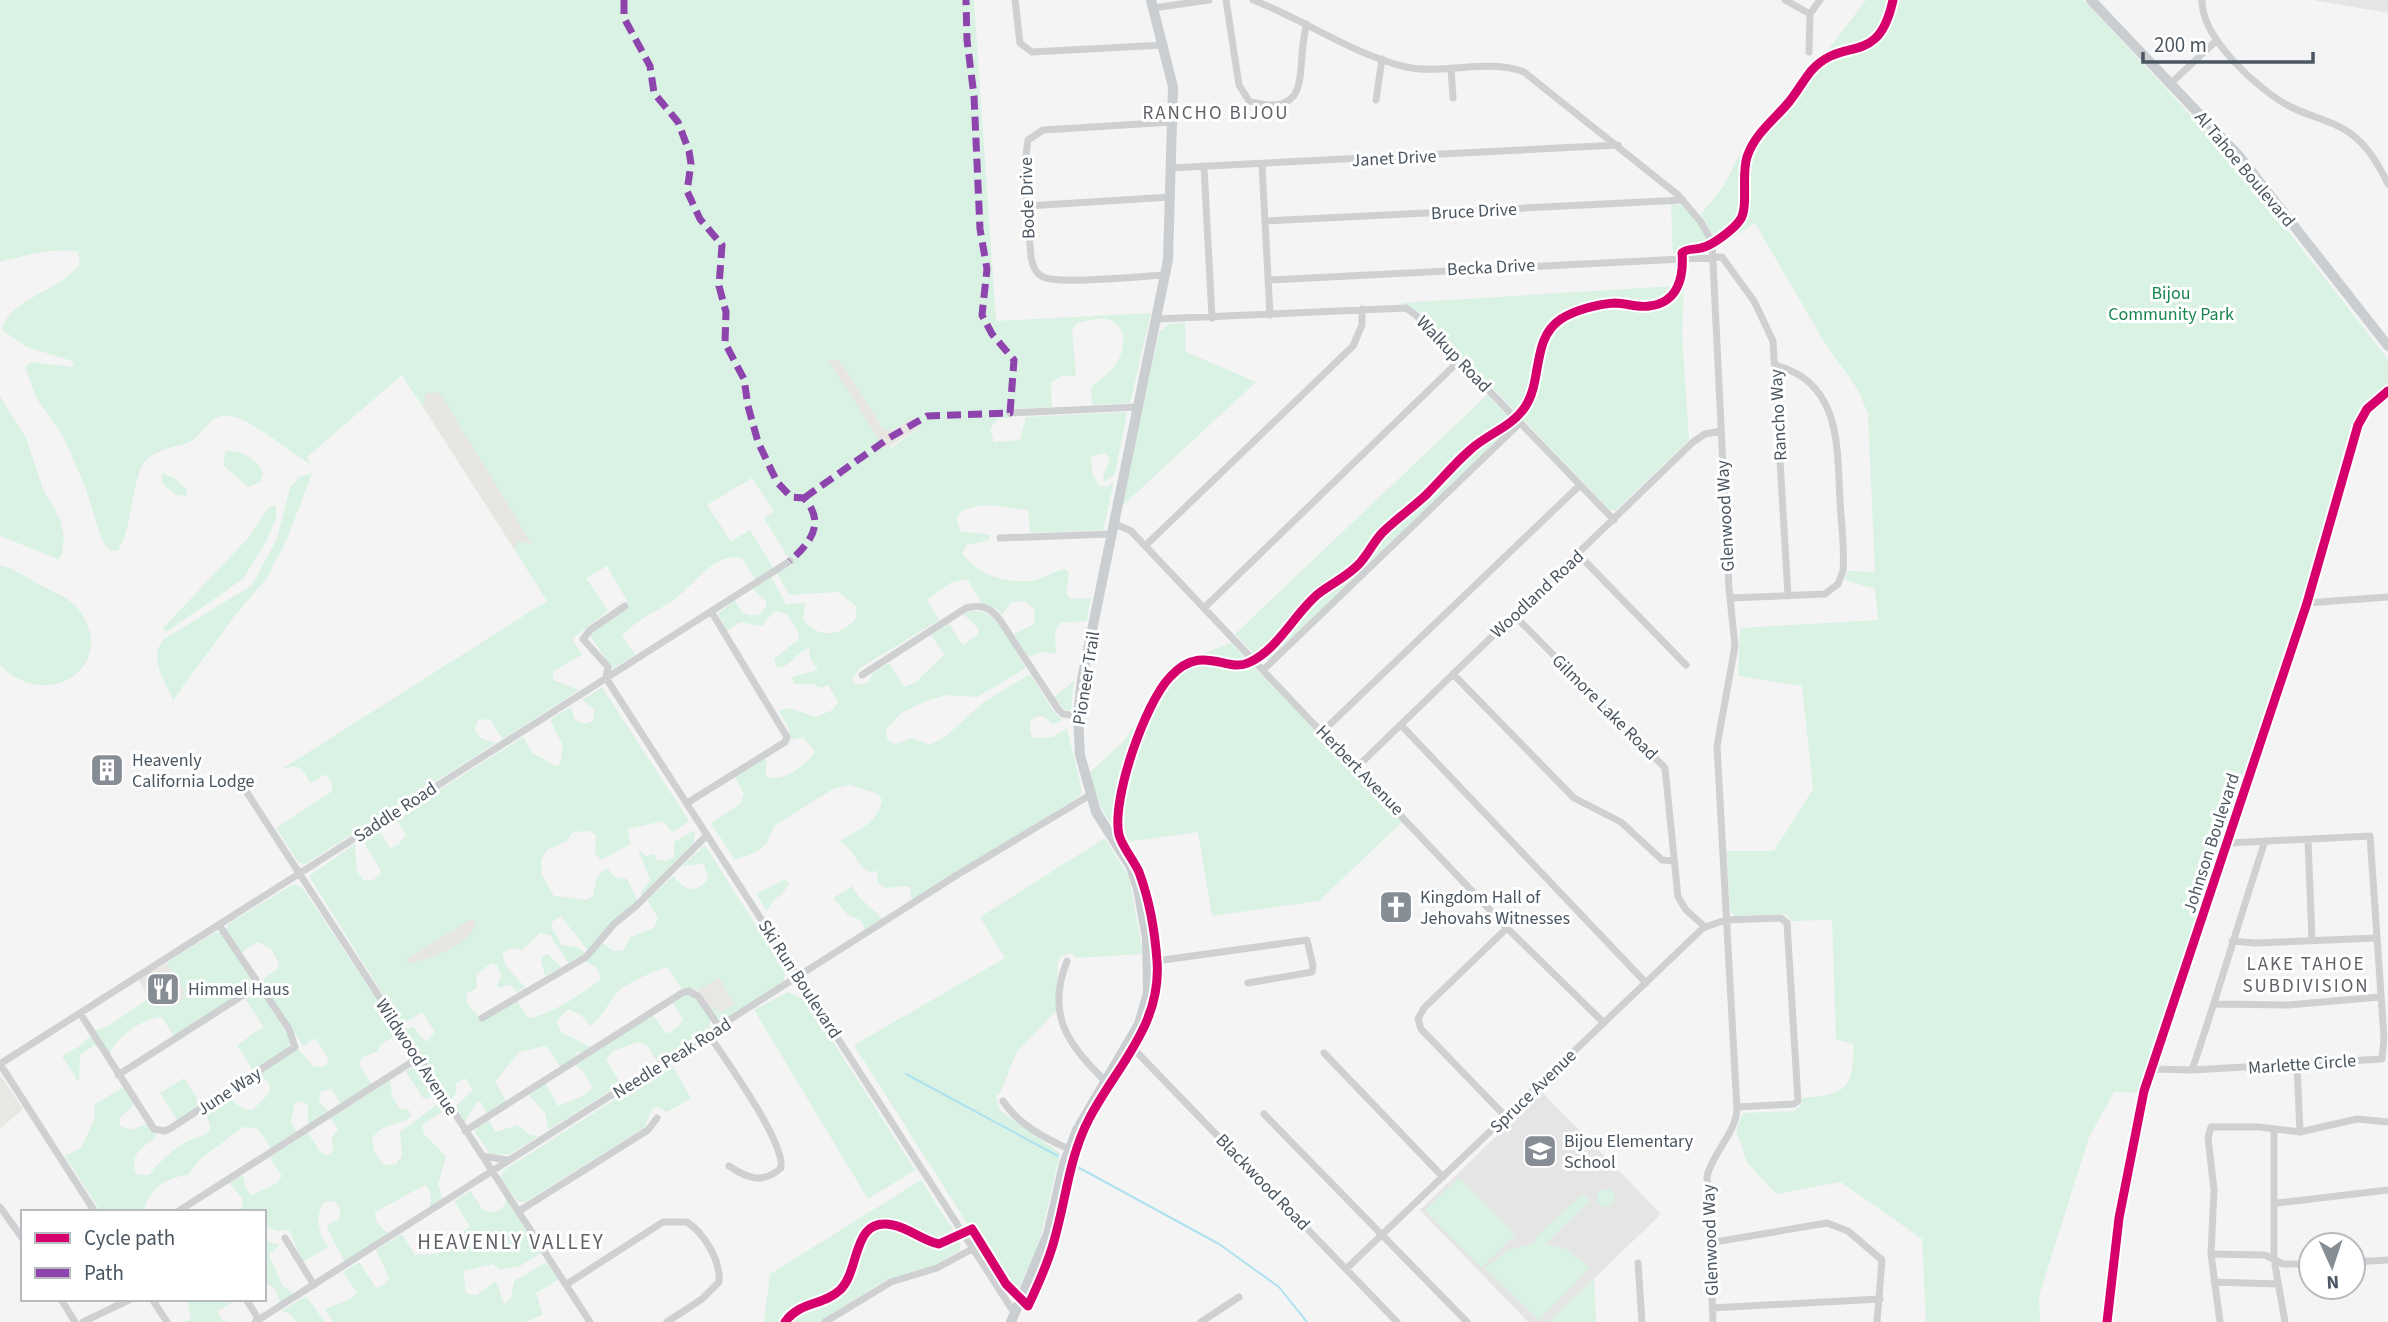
<svg xmlns="http://www.w3.org/2000/svg" width="2388" height="1322" font-family="'Source Sans 3',sans-serif">
  <style>
    .commercial { fill: #e8e7e3 }
    .education { fill: #e6e5e6 }
    .green { fill: #d9f2e3; fill-rule: evenodd }
    .sand { fill: #e7e6e1 }
    .lines { fill: none; stroke-linecap: round; stroke-linejoin: round }
    .stream { stroke: #aee2f0; stroke-width: 2 }
    .minor { stroke: #ced0d2; stroke-width: 7 }
    .major { stroke: #caced1; stroke-width: 10 }
    .quiet { stroke: #8e44ad; stroke-width: 7; stroke-dasharray: 14 7; stroke-linecap: butt }
    .cycleway-casing { stroke: #fff; stroke-width: 13 }
    .cycleway { stroke: #d6006c; stroke-width: 9 }
    .labels { text-anchor: middle; stroke-width: 6; stroke-linejoin: round; paint-order: stroke }
    .street-label { font-size: 18px; fill: #4a5661; stroke: #fff }
    .park-label { font-size: 18px; fill: #17864f; stroke: #fff }
    .poi-label { font-size: 18px; fill: #4a5661; stroke: #fff; text-anchor: start }
    .neighbourhood-label { font-size: 19px; letter-spacing: 2px; fill: #5f6368; stroke: #fff }
    .quarter-label { font-size: 21px; letter-spacing: 2px; fill: #5f6368; stroke: #fff }
  </style>
  <rect width="100%" height="100%" fill="#f4f4f4"/>
  <path class="commercial" d="M166,963L201,1019L174,1036L138,980Z
    M719,977L739,1010L724,1018L716,1017L698,990Z
    M0,1075L23,1109L0,1129Z"/>
  <path class="education" d="M2314,0H2388V13L2313,0Z
    M1542,1092L1661,1214L1549,1322H1528L1420,1210Z"/>
  <path class="green" d="M0,0H974L996,321L1151,313L1130,403L1092,405L1091,387C1109,374 1125,360 1123,337C1122,330 1118,323 1110,320C1100,316 1087,321 1077,323L1072,331L1076,376H1061L1051,383L1052,407L1009,409L1010,418L998,419L990,429L994,442L1020,440L1026,417L1127,412L1115,474L1104,482L1103,476L1110,459L1105,453L1091,456L1092,473L1099,486L1108,487L1114,481L1103,530L1030,533L1028,510C1002,508 985,500 960,512L957,520L960,531L990,535L989,540L967,545L962,553C978,575 1007,585 1035,580C1045,577 1055,571 1065,569L1069,572L1066,594L1071,599L1091,598L1087,621L1060,623L1055,631L1056,654L1042,652L1028,657L1014,634L1034,624L1035,610L1025,601L1011,602L1002,615L998,610L982,603L967,579L950,583L927,600L939,620L860,668L852,680L856,685L867,683L874,672L889,663L904,687L916,682L944,655L931,635L949,624L963,645L978,634V628L963,614C995,598 1012,647 1026,668L977,697L946,695L926,701L901,713L886,730L887,739L895,744L912,738L930,745L947,735L984,702L1030,674L1054,712L1063,720L1053,724L1043,716L1035,717L1030,722V732L1034,738L1053,737L1067,728L1082,792L1077,798L912,900L909,886L885,888L878,883L877,871L869,872C856,864 853,849 840,841C858,830 878,823 882,800L878,794L849,785L833,789L774,826L767,843L756,852L735,860L711,823L740,804L744,794L735,777L766,758V776C783,784 807,765 815,751L803,737L791,740L788,726L778,711L790,708L815,717L833,710L838,702L828,685L821,688L813,684H794L792,677L818,670L810,658L809,648C796,652 791,667 777,668L774,659L799,639V633L787,614L774,611L762,626L740,622L727,631L718,613L735,600C740,612 745,616 758,615L766,607V601L753,589L771,577L786,604L805,603L803,619C818,640 842,636 856,618V606L838,592L789,595L777,573L793,564V560L788,558L764,518L774,512L752,478L707,505L731,541L750,530L773,568L755,579L742,558C714,552 696,583 677,597C659,611 638,618 622,636L635,655L612,669L589,634L630,606L607,566L586,578L608,611L572,639L582,655L553,671V680L579,690L503,739L490,719L478,720L475,730L481,738L496,743L305,864L299,863L276,828L331,792L333,786L326,774L311,783L302,769L295,766L282,769L547,601L514,549L519,541L531,543L426,395L423,407L402,375L307,457L311,464C289,454 240,405 216,418C205,424 199,439 187,443C172,448 148,451 141,468C130,496 133,523 118,551H111L102,541L86,489L63,436L37,399L25,367L32,362L71,367L75,362L27,347L2,330C8,299 61,291 80,264L78,251C50,248 27,255 0,262ZM839,360L884,430H895L912,419L920,427L891,448Z
    M1866,0H2084L2234,162L2388,359V382L2361,406L2350,429L2302,598L2235,816L2140,1093L2114,1092L2089,1137L2039,1296L2040,1322H1926L1922,1239L1841,1182L1776,1194L1747,1162L1736,1131L1743,1113L1794,1111L1802,1104V1098C1845,1095 1855,1089 1853,1044L1836,1039L1832,920L1791,921L1787,914L1735,916L1730,911L1727,851H1774L1813,789L1802,686L1738,676L1740,628L1878,620L1875,589L1845,580L1848,571L1875,572L1868,414L1858,390L1823,340L1755,223L1719,246L1701,214L1724,186L1737,159L1819,62Z
    M1671,204L1684,206C1694,216 1712,238 1705,252L1673,254Z
    M1675,260H1685L1682,335L1689,440L1615,511L1609,509L1420,312L1401,303L1675,286Z
    M1185,323L1186,352L1256,382L1121,507L1159,332L1169,324Z
    M1487,395L1511,418L1512,426L1269,659L1258,658L1235,634Z
    M0,396L26,438L43,489L60,519L64,537L62,554L58,559L0,536Z
    M226,451C243,451 255,457 263,473L260,482L248,487L223,465Z
    M312,473L288,537L267,578L236,614L173,700C166,682 148,658 163,640L252,585L277,539L290,488L299,477Z
    M162,474L173,477L186,489L187,496L176,495L162,483Z
    M276,505V518L269,536L243,579L166,632L163,628L249,537L268,508Z
    M0,565C14,568 25,577 38,584C52,591 69,597 79,610C120,666 47,714 0,665Z
    M1231,643L1403,821L1319,901L1212,916L1198,832L1126,842L1103,812L1088,774L1125,740L1172,666Z
    M1074,681L1071,710H1065L1054,697Z
    M602,687L689,821L672,832L663,821L628,829L630,844L601,860L595,854L596,835L589,831L573,832L567,841L547,850L541,860L542,875L554,896L587,900L593,896L597,876L607,868L615,877L627,879L638,901L588,951L561,916L552,922V928L562,945L577,947L586,953L568,963L550,935L540,933L522,950L511,948L502,953L506,966L525,987L517,992L511,985L499,988L497,985L501,975L497,965L491,963L476,975L477,988L466,994L467,1003L480,1018L516,1000L529,1018C550,1015 584,993 601,979L597,968L584,961L603,943L613,951L623,950L631,937L654,928L658,918L647,900L673,876C686,890 694,895 708,879L704,864L682,866L705,845L785,972L784,982L728,1017L719,1019L708,1004L720,1012L735,1004L719,978L698,990L682,989L667,967C660,968 622,986 618,991C608,1003 603,1017 590,1026L581,1015L568,1009L557,1021L561,1032L591,1047L582,1053L575,1052L577,1056L560,1067L546,1046L519,1052L495,1082L506,1100L487,1113L480,1101L476,1103L465,1122L455,1107L473,1090L465,1078L456,1083V1092L451,1101L404,1029L413,1027L426,1042L435,1032L422,1012L402,1025L309,876L355,844L357,871L363,880H373L380,875V869L362,840L378,829L390,848L398,845L406,835L395,818L523,737L533,753L555,766L560,764L563,746L550,720L571,707L575,720L584,724L593,721L595,710L582,700Z
    M695,830L694,842L642,897L641,893L650,880L638,849L646,856L654,854L656,860L667,861L674,857V842Z
    M1105,838L1129,877L1143,954L1075,958L1072,953L1061,956L1058,962L1056,1011L1017,1051L1000,1093L996,1096L1000,1110L1060,1153L1039,1244L1018,1289L1014,1290L1006,1285L854,1045L1005,958L980,917Z
    M785,879L789,884C783,896 772,898 767,911L756,894Z
    M294,884L303,889L399,1033L380,1045L378,1051L362,1057L359,1065L372,1084L341,1104L331,1089L321,1091L319,1101L328,1111L308,1125V1106L303,1101L295,1103L291,1121L296,1132L271,1148L258,1129L243,1127L199,1160L188,1175C170,1176 150,1188 145,1207L149,1212H101L65,1156L81,1148L95,1118L94,1105L123,1087L134,1104L119,1119L120,1126L131,1130L147,1124L156,1134L155,1138C141,1148 129,1155 136,1174L149,1175C155,1166 173,1150 183,1144C200,1133 221,1139 203,1111L228,1094C235,1104 241,1110 253,1110L270,1092L269,1083L259,1074L298,1049L314,1067L325,1066L329,1059L315,1038L303,1046L260,981L277,969L279,964L271,949L258,942L241,953L226,931L228,924Z
    M852,886L859,897L883,919L865,930L860,920L848,915L833,898Z
    M214,933H221L253,980V986L174,1036L162,1017C140,1019 118,1037 108,1055L93,1031L108,1026L150,998C159,1012 178,1008 186,994L166,963Z
    M548,954L561,967L545,976L541,961L543,956Z
    M254,992L262,995L290,1038L292,1046L254,1072L237,1045L263,1027L245,998Z
    M788,992L807,1001L915,1170L868,1199L754,1010Z
    M688,994C699,1000 713,1014 710,1027L657,1061L647,1046L638,1042L613,1051L606,1060L621,1084L548,1130L545,1113L528,1094L545,1083L558,1106L583,1096L592,1088L584,1072L575,1065L653,1015L666,1034L678,1027L683,1019L672,1002Z
    M90,1036L96,1044L80,1055L79,1083L62,1056L78,1047Z
    M671,1064L691,1098L667,1112L657,1107L651,1110L645,1127L525,1202L517,1201L501,1178L504,1170Z
    M416,1066L436,1093L428,1099L423,1098L405,1071Z
    M184,1078L201,1105L177,1120L160,1093Z
    M390,1080L392,1096L399,1108L409,1110L411,1117C397,1126 382,1124 372,1138L374,1151L384,1165L396,1164L402,1156L400,1132L442,1101L446,1109L422,1125L424,1134L446,1156L438,1184L442,1198L430,1207L431,1193L425,1185L375,1212L376,1221L388,1234L345,1262L328,1230L327,1225L339,1219C342,1212 340,1206 334,1201L324,1202C314,1218 318,1231 328,1247L303,1262L289,1230L277,1231L264,1225V1212H237L242,1207L243,1199L229,1183L243,1175L246,1189L252,1195L277,1183L282,1176L270,1157L308,1133L320,1152L328,1155L333,1151L332,1137L338,1130L331,1118Z
    M488,1120L496,1132L517,1125L530,1135L539,1136L510,1154L491,1155L475,1133L477,1127Z
    M1459,1178L1515,1235L1481,1268L1425,1210Z
    M921,1180L960,1241V1250L936,1265L884,1281L819,1322H764L770,1274Z
    M1597 1198a9 9 0 1 1 18 0a9 9 0 1 1-18 0Z
    M471,1191L483,1210C494,1213 499,1213 506,1203L505,1197L541,1253L520,1266L500,1270L493,1264L463,1271L466,1293L476,1295L496,1281L504,1304L511,1298L514,1281L547,1262L558,1280L536,1293L543,1315L525,1322H333L325,1309L349,1300L357,1293L343,1272L359,1262L376,1288L384,1285L389,1278L376,1250L402,1234L415,1255C428,1254 449,1255 456,1243C461,1236 463,1231 470,1226L454,1201Z
    M1583,1194L1590,1201L1545,1244L1566,1249L1590,1267L1539,1320L1484,1268L1508,1250L1536,1243L1534,1239Z
    M264,1240L280,1245L269,1255L283,1286L294,1294L280,1303L275,1288L264,1283Z
    M1594,1279L1596,1322H1549Z
    M306,1296L325,1322H296L290,1314L282,1311Z
    M187,1299H238L217,1311L222,1320L230,1322H184L191,1318Z"/>
  <path class="sand" d="M828,360H839L884,430H895L912,418L921,421L920,427L885,449Z
    M439,392L532,544L519,541L514,549L423,407L426,394Z
    M469,920L476,922C470,946 431,958 409,964L406,960Z"/>
  <g class="lines">
    <path class="stream" d="M906,1074L1058,1156
      M1074,1165L1219,1244L1279,1287L1307,1322"/>
    <path class="minor" d="M1015,0L1020,43L1032,52L1164,45
      M1226,0L1239,85L1249,101C1317,121 1294,62 1307,24
      M1253,0C1303,19 1354,55 1406,67C1445,75 1487,58 1524,72L1678,195L1701,222L1712,242L1729,588L1735,646L1717,746L1737,1109C1736,1133 1713,1152 1707,1176L1713,1322
      M1785,0L1810,14
      M2202,0C2201,38 2259,91 2291,107C2310,117 2332,120 2350,133C2368,146 2378,164 2388,184
      M1153,8L1209,0
      M1809,52L1810,14L1820,0
      M1451,68L1453,98
      M2170,84L2216,41
      M1376,100L1382,59
      M1262,165L1270,315
      M1204,167L1212,318
      M1170,168L1618,145
      M1027,206L1170,197
      M1265,221L1683,200
      M1166,275C1142,276 1063,284 1046,278C1036,275 1033,267 1031,257L1024,170L1028,140L1043,130L1173,122
      M1268,280L1722,257L1754,301L1773,341L1788,596
      M1157,319L1406,308L1417,316L1614,520
      M1010,413L1136,407
      M1113,523L1131,531L1507,928L1604,1023
      M1000,538L1111,534
      M1145,546L1353,346L1362,325V309
      M1579,555L1686,665
      M1730,598L1825,594L1838,584L1843,571C1845,548 1841,523 1840,500C1837,445 1841,382 1775,365
      M2307,603L2388,597
      M625,606L590,630L583,639L608,667L606,678L1015,1314
      M1204,608L1460,360
      M1514,615L1665,768L1678,897L1686,910L1705,927
      M1263,670L1520,423
      M1453,674L1574,798L1621,822L1662,860L1673,861
      M862,675L966,608C981,604 990,607 1000,620L1058,709L1063,714L1078,716
      M1401,725L1646,983
      M1322,732L1580,485
      M1357,767L1693,442L1705,434L1721,431
      M246,791L590,1322
      M687,803L785,742L787,737L711,611
      M2308,840L2312,940
      M2232,941L2255,943L2376,938
      M1067,961C1046,1014 1067,1043 1104,1080
      M1149,962L1307,940L1313,965L1312,972L1248,983
      M2216,1004L2288,1005L2380,997
      M80,1013L154,1129L165,1131L171,1128L295,1047L289,1029L219,925
      M482,1018L586,957L614,924L636,906L707,835
      M709,1035C726,1060 785,1142 781,1168C763,1184 748,1179 729,1166
      M1128,1043L1397,1322
      M1324,1053L1443,1177
      M0,1064L790,561
      M0,1064L95,1212
      M2297,1065L2300,1132
      M2152,1069L2192,1070L2382,1059L2384,1038L2370,836L2229,843
      M2192,1070C2218,994 2240,917 2265,841
      M118,1075L259,985
      M1003,1101C1018,1124 1044,1138 1069,1149
      M1264,1114L1467,1322
      M1506,1117L1421,1029L1418,1019L1424,1008L1507,928
      M2274,1130V1259L2285,1322
      M465,1131L682,993L688,991L698,996L720,1028
      M482,1156L507,1160
      M2277,1203L2388,1190
      M0,1207L23,1239
      M519,1211L648,1130L657,1118
      M177,1212L418,1058
      M285,1238L314,1285
      M1709,1243L1827,1223L1848,1231L1882,1260L1877,1322
      M2211,1254L2265,1255L2283,1264H2311
      M2353,1262L2388,1260
      M1638,1263L1642,1322
      M1346,1269L1703,928L1725,920L1781,918L1787,923L1798,1101L1794,1104L1737,1107
      M2214,1282L2278,1284
      M567,1284L663,1222H687C704,1233 721,1261 719,1282L702,1299L667,1322
      M61,1299L75,1322
      M152,1299L167,1322
      M246,1299L259,1320
      M1712,1308L1880,1299
      M83,1322L131,1299
      M255,1322L957,875L1090,795
      M825,1322L891,1282L937,1268L972,1249
      M1201,1322L1239,1297
      M2107,1322L2119,1218L2144,1091L2307,603L2358,425L2367,409L2388,391
      M2220,1322L2211,1254L2214,1190L2208,1138L2211,1127H2259L2300,1132L2357,1119L2388,1122"/>
    <path class="major" d="M2091,0L2240,157L2388,346
      M1011,1322L1048,1234L1064,1164L1077,1130L1139,1024L1148,993L1147,938L1138,889L1131,867L1096,812L1080,755L1078,716L1082,679L1168,260L1173,87L1151,0"/>
    <path class="quiet" d="M624,0V18L650,66L654,93L678,122L689,151L691,164L687,191L700,219L722,245L719,286L726,312L725,343L744,379L748,406L758,442L777,482L791,497L804,498C826,523 811,542 790,561
      M804,498L889,438L927,416L1010,413L1014,360L992,334L982,315L987,269L980,229L974,96L967,40L966,0"/>
    <g class="cycleway-casing">
      <path id="cycleway" d="M785,1322C800,1301 823,1306 840,1290C861,1270 851,1216 893,1225C909,1228 923,1241 939,1244L972,1229L1006,1284L1028,1306C1038,1285 1048,1263 1054,1241C1066,1200 1069,1157 1089,1119C1116,1067 1162,1025 1157,961C1155,932 1149,899 1139,872C1133,859 1123,848 1119,835C1111,800 1145,703 1170,677C1202,642 1226,673 1248,663C1278,650 1294,614 1318,594C1331,584 1346,577 1358,565C1368,555 1373,542 1383,532C1396,519 1412,508 1426,495C1441,480 1454,464 1470,450C1487,434 1512,427 1525,407C1543,380 1531,339 1561,319C1575,310 1598,304 1615,303C1626,303 1638,308 1649,306C1678,303 1684,277 1682,253C1687,248 1694,250 1701,248C1712,246 1734,229 1740,220C1749,208 1741,174 1747,157C1755,133 1774,120 1789,102C1797,92 1803,81 1811,71C1844,34 1878,69 1893,0
        M2107,1322L2119,1218L2144,1091L2307,603L2358,425L2367,409L2388,391"/>
    </g>
    <use href="#cycleway" class="cycleway"/>
  </g>
  <defs>
    <g id="building-square" transform="scale(1.75)"><rect x="-9" y="-9" width="18" height="18" rx="4" fill="#868d94" stroke="#fff"/><path d="M-4-6H4V6H1V3H-1V6H-4ZM-2.5-4.3h1.7v1.8h-1.7ZM.8-4.3h1.7v1.8H.8ZM-2.5-1h1.7V.8h-1.7ZM.8-1h1.7V.8H.8Z" fill="#fff"/></g>
    <g id="church-square" transform="scale(1.75)"><rect x="-9" y="-9" width="18" height="18" rx="4" fill="#868d94" stroke="#fff"/><path d="M-1.2-6h2.4v3.5h3.3v2.4h-3.3V6h-2.4V-.1h-3.3v-2.4h3.3Z" fill="#fff"/></g>
    <g id="restaurant-square" transform="scale(1.75)"><rect x="-9" y="-9" width="18" height="18" rx="4" fill="#868d94" stroke="#fff"/><path d="M-5-6h1v4h1v-4h1v4h1v-4h1v5L-1.5 .5V6h-2V.5L-5-1ZM5-6V6H3V1.5H1.5Q1.5-4 5-6Z" fill="#fff"/></g>
    <g id="school-square" transform="scale(1.75)"><rect x="-9" y="-9" width="18" height="18" rx="4" fill="#868d94" stroke="#fff"/><path d="M0-5L7-2L0 1L-7-2ZM-4 1L0 2.5L4 1V4Q0 6-4 4Z" fill="#fff"/></g>
  </defs>
  <g fill-rule="evenodd">
    <use href="#building-square" x="107" y="770"/>
    <use href="#church-square" x="1396" y="907"/>
    <use href="#restaurant-square" x="163" y="989"/>
    <use href="#school-square" x="1540" y="1151"/>
  </g>
  <g class="labels">
    <g class="street-label">
      <text transform="translate(1394 158) rotate(-3)" y="6">Janet Drive</text>
      <text transform="translate(2245 169) rotate(50)" y="6">Al Tahoe Boulevard</text>
      <text transform="translate(1027 198) rotate(-92)" y="6">Bode Drive</text>
      <text transform="translate(1474 211) rotate(-3)" y="6">Bruce Drive</text>
      <text transform="translate(1491 267) rotate(-3)" y="6">Becka Drive</text>
      <text transform="translate(1454 354) rotate(46)" y="6">Walkup Road</text>
      <text transform="translate(1778 415) rotate(-93)" y="6">Rancho Way</text>
      <text transform="translate(1725 516) rotate(-93)" y="6">Glenwood Way</text>
      <text transform="translate(1537 594) rotate(-43)" y="6">Woodland Road</text>
      <text transform="translate(1086 678) rotate(-81)" y="6">Pioneer Trail</text>
      <text transform="translate(1605 707) rotate(45)" y="6">Gilmore Lake Road</text>
      <text transform="translate(1360 770) rotate(46)" y="6">Herbert Avenue</text>
      <text transform="translate(395 812) rotate(-33)" y="6">Saddle Road</text>
      <text transform="translate(2211 843) rotate(-72)" y="6">Johnson Boulevard</text>
      <text transform="translate(800 979) rotate(57)" y="6">Ski Run Boulevard</text>
      <text transform="translate(417 1057) rotate(57)" y="6">Wildwood Avenue</text>
      <text transform="translate(672 1058) rotate(-32)" y="6">Needle Peak Road</text>
      <text transform="translate(2302 1064) rotate(-4)" y="6">Marlette Circle</text>
      <text transform="translate(229 1091) rotate(-33)" y="6">June Way</text>
      <text transform="translate(1533 1091) rotate(-44)" y="6">Spruce Avenue</text>
      <text transform="translate(1263 1182) rotate(46)" y="6">Blackwood Road</text>
      <text transform="translate(1710 1240) rotate(-92)" y="6">Glenwood Way</text>
    </g>
    <g class="park-label">
      <text x="2171" y="299">Bijou<tspan x="2171" dy="21">Community Park</tspan></text>
    </g>
    <g class="poi-label">
      <text x="132" y="766">Heavenly<tspan x="132" dy="21">California Lodge</tspan></text>
      <text x="1420" y="903">Kingdom Hall of<tspan x="1420" dy="21">Jehovahs Witnesses</tspan></text>
      <text x="188" y="995">Himmel Haus</text>
      <text x="1564" y="1147">Bijou Elementary<tspan x="1564" dy="21">School</tspan></text>
    </g>
    <g class="neighbourhood-label">
      <text x="1216" y="119">RANCHO BIJOU</text>
      <text x="2306" y="970">LAKE TAHOE<tspan x="2306" dy="22">SUBDIVISION</tspan></text>
    </g>
    <g class="quarter-label">
      <text x="511" y="1249">HEAVENLY VALLEY</text>
    </g>
  </g>
  <rect x="21" y="1210" width="245" height="91" fill="#ffffff" stroke="#b7bbc0" stroke-width="2"/>
  <rect x="35" y="1233" width="35" height="10" fill="#d6006c" stroke="#b7bbc0" stroke-width="2"/>
  <text x="84" y="1245" font-size="21" fill="#4a5661">Cycle path</text>
  <rect x="35" y="1268" width="35" height="10" fill="#8e44ad" stroke="#b7bbc0" stroke-width="2"/>
  <text x="84" y="1280" font-size="21" fill="#4a5661">Path</text>
  <g transform="translate(2332 1266) rotate(177)"><circle r="33" fill="#ffffff" stroke="#b7bbc0" stroke-width="2"/>
  <path d="M0-5L12 26L0 18L-12 26Z" fill="#868d94"/>
  <text y="-10" font-size="19" font-weight="bold" text-anchor="middle" fill="#4a5661">N</text>
  </g>
  <path d="M2143 52v10h170v-10" fill="none" stroke="#4a5661" stroke-width="3.5"/>
  <text x="2154" y="52" font-size="21" fill="#4a5661" stroke="#ffffff" stroke-width="5" paint-order="stroke">200 m</text>
</svg>
